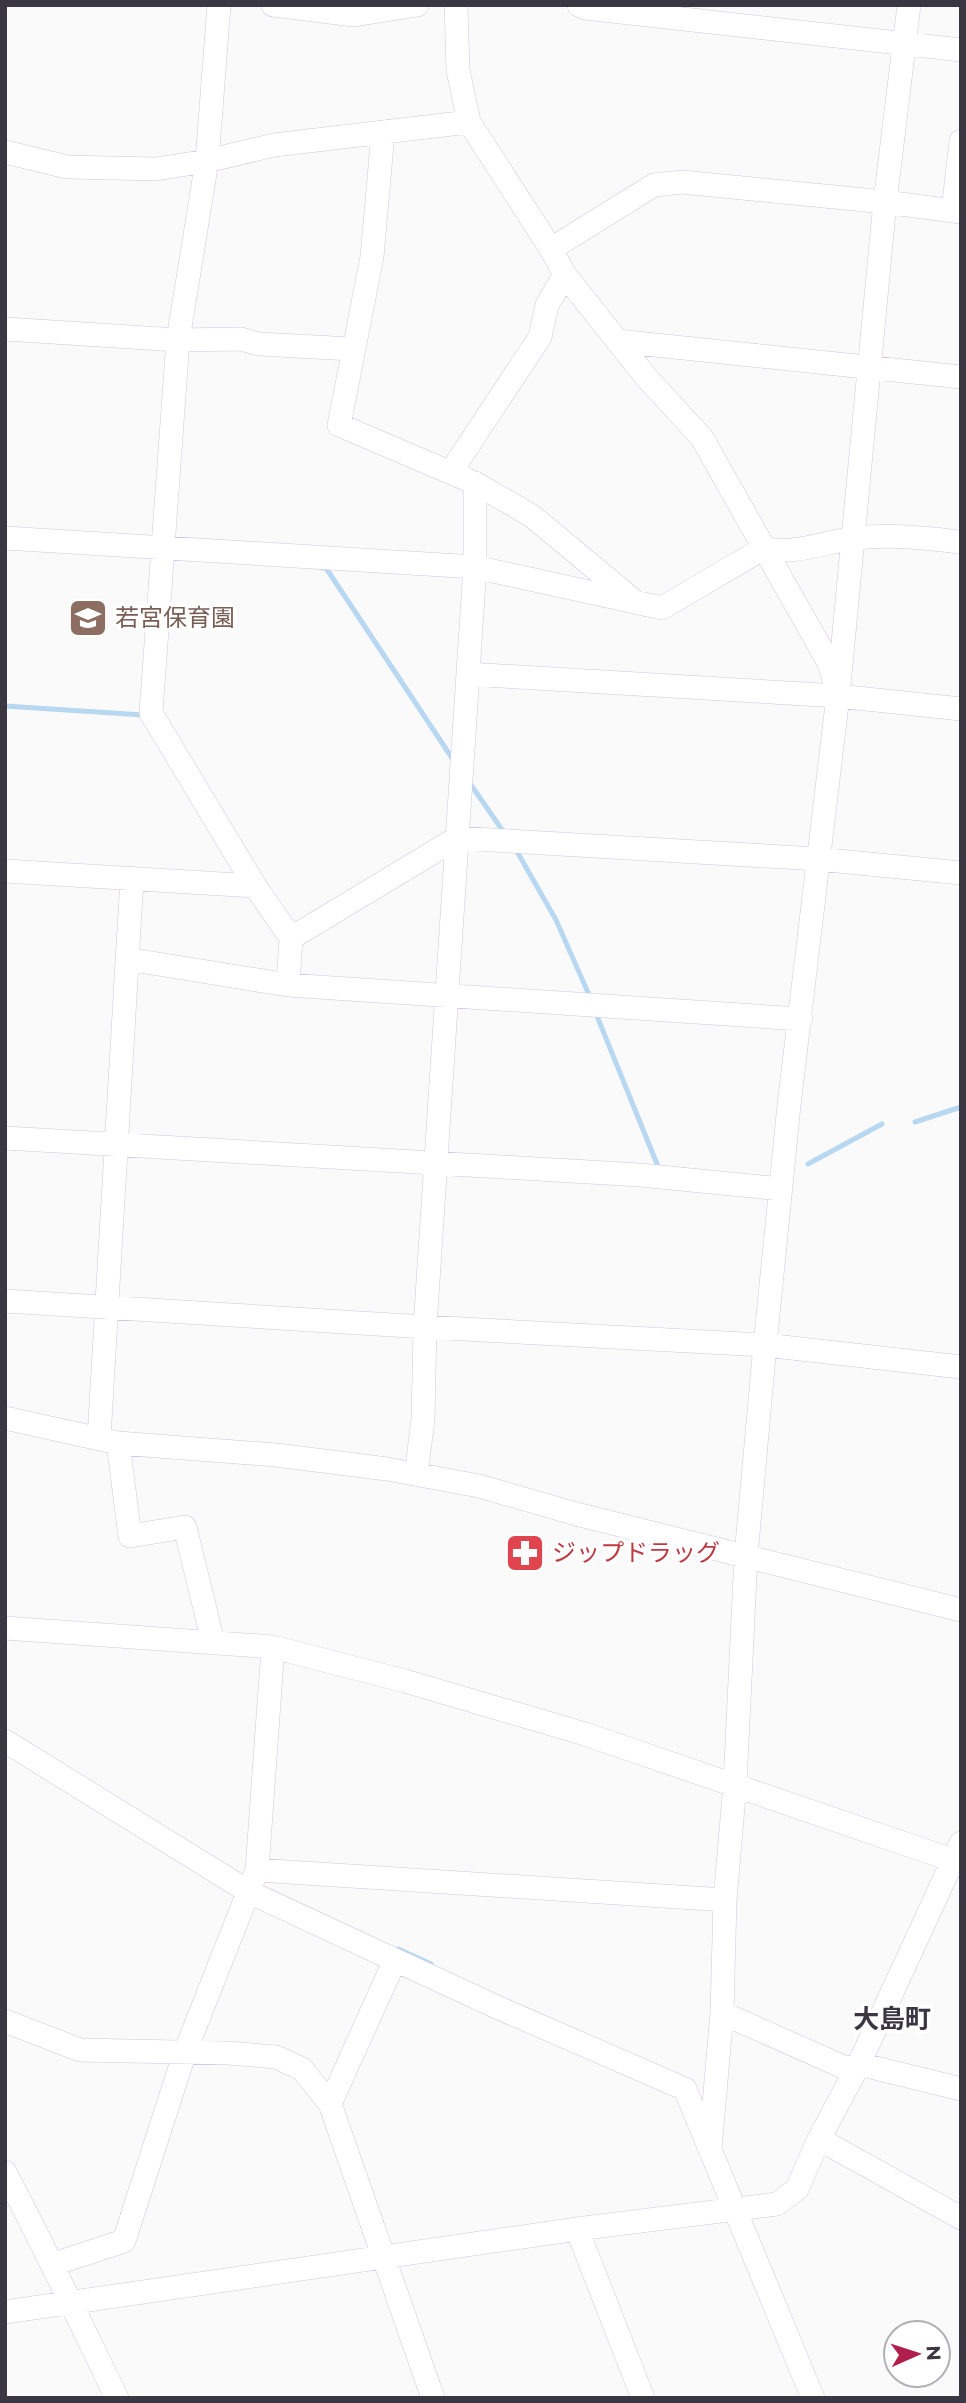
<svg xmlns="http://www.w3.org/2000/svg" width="966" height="2403" font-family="Montserrat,'Noto Sans JP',sans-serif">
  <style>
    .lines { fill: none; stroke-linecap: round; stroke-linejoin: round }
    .stream { stroke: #b8d7f1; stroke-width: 5 }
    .minor-casing { stroke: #d1c6e4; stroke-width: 24 }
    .minor { stroke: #fff; stroke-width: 23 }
    .labels { text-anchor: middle; stroke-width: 7; stroke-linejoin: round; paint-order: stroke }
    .education-label { font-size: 24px; fill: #785e54; stroke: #fff; text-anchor: start }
    .health-label { font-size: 24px; fill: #be3a42; stroke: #fff; text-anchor: start }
    .neighbourhood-label { font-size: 26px; font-weight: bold; fill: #3a3642; stroke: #fff }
  </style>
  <rect width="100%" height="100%" fill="#fafafa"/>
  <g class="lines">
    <path class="stream" d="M322,568H326L454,761
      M5,706L143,715V712
      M469,782L505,834
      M515,848L556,920L590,997
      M597,1016L659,1169
      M915,1122L961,1107
      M808,1164L882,1124
      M398,1949L431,1964"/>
    <g class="minor-casing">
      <path id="minor" d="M219,5L207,161L178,340L151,713L255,886L291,938L457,838L818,859L961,873
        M273,5L354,15L417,5
        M456,5L458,70L469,122L551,249L565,275L646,377L702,438L829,663L836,687
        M579,5L585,8L961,50
        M383,133L372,257L339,425L475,483L532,516L633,600
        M5,152L67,167L156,169L207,161L274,145L469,122
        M953,211L961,141
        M551,249L654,185L682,182L885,202L961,212
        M5,329L178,340L241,339L259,344L352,349
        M617,341L961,377
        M456,475L458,461L540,337L547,305L565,275
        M5,538L475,567L662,608L764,548C793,556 827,541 856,538C894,534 923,538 961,542
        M468,674L838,696L961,709
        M5,871L255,886
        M127,959L288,985L801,1019
        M288,985L291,938
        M5,1138L640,1175L781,1189
        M5,1301L425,1327L765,1345L961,1367
        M5,1418L118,1443L276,1455L387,1469L479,1486L576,1514L961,1610
        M99,1438L132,878
        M118,1443L130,1536L185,1527L213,1642
        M416,1474L423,1420L425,1327L475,567V483
        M5,1628L273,1647L405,1681L585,1734L961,1863
        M5,1741L249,1892L395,1960L330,2104L433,2398
        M257,1870L273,1647
        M395,1960L499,2008L685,2089L813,2398
        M722,2013L848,2069L859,2064L961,2089
        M5,2021L80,2050L228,2053L276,2057L302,2069L330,2104
        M819,2139L961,2218
        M710,2149L722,2013L725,1900L735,1784L746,1556L765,1345L789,1105L838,696L885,202L909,5
        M5,2172C44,2246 80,2322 117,2398
        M577,2229L643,2398
        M54,2264L124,2241L185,2052L257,1870L725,1900
        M5,2312L577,2229L777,2204L797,2189L819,2139L859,2064L961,1843"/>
    </g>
    <use href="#minor" class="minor"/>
  </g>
  <defs>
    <g id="school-square" transform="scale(2.0125)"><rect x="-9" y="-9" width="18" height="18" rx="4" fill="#8d6e63" stroke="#fff"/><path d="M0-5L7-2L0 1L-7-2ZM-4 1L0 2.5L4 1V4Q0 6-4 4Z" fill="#fff"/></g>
    <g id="pharmacy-square" transform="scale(2.0125)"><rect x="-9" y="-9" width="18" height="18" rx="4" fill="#e0444e" stroke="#fff"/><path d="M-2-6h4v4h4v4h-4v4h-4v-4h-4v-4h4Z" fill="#fff"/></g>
  </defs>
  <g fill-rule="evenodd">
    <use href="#school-square" x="88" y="618"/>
    <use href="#pharmacy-square" x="525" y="1553"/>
  </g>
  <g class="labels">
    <g class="education-label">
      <text x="115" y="626">若宮保育園</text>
    </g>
    <g class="health-label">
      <text x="552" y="1561">ジップドラッグ</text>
    </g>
    <g class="neighbourhood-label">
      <text x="892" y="2028">大島町</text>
    </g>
  </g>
  <rect width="966" height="2403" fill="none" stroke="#3a3642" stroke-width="14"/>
  <g transform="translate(917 2354) rotate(87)"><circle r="33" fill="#ffffff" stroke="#b0afb3" stroke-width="2"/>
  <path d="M0-5L12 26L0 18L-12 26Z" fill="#b01f4e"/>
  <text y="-10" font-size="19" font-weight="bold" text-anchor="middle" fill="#3a3642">N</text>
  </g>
</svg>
